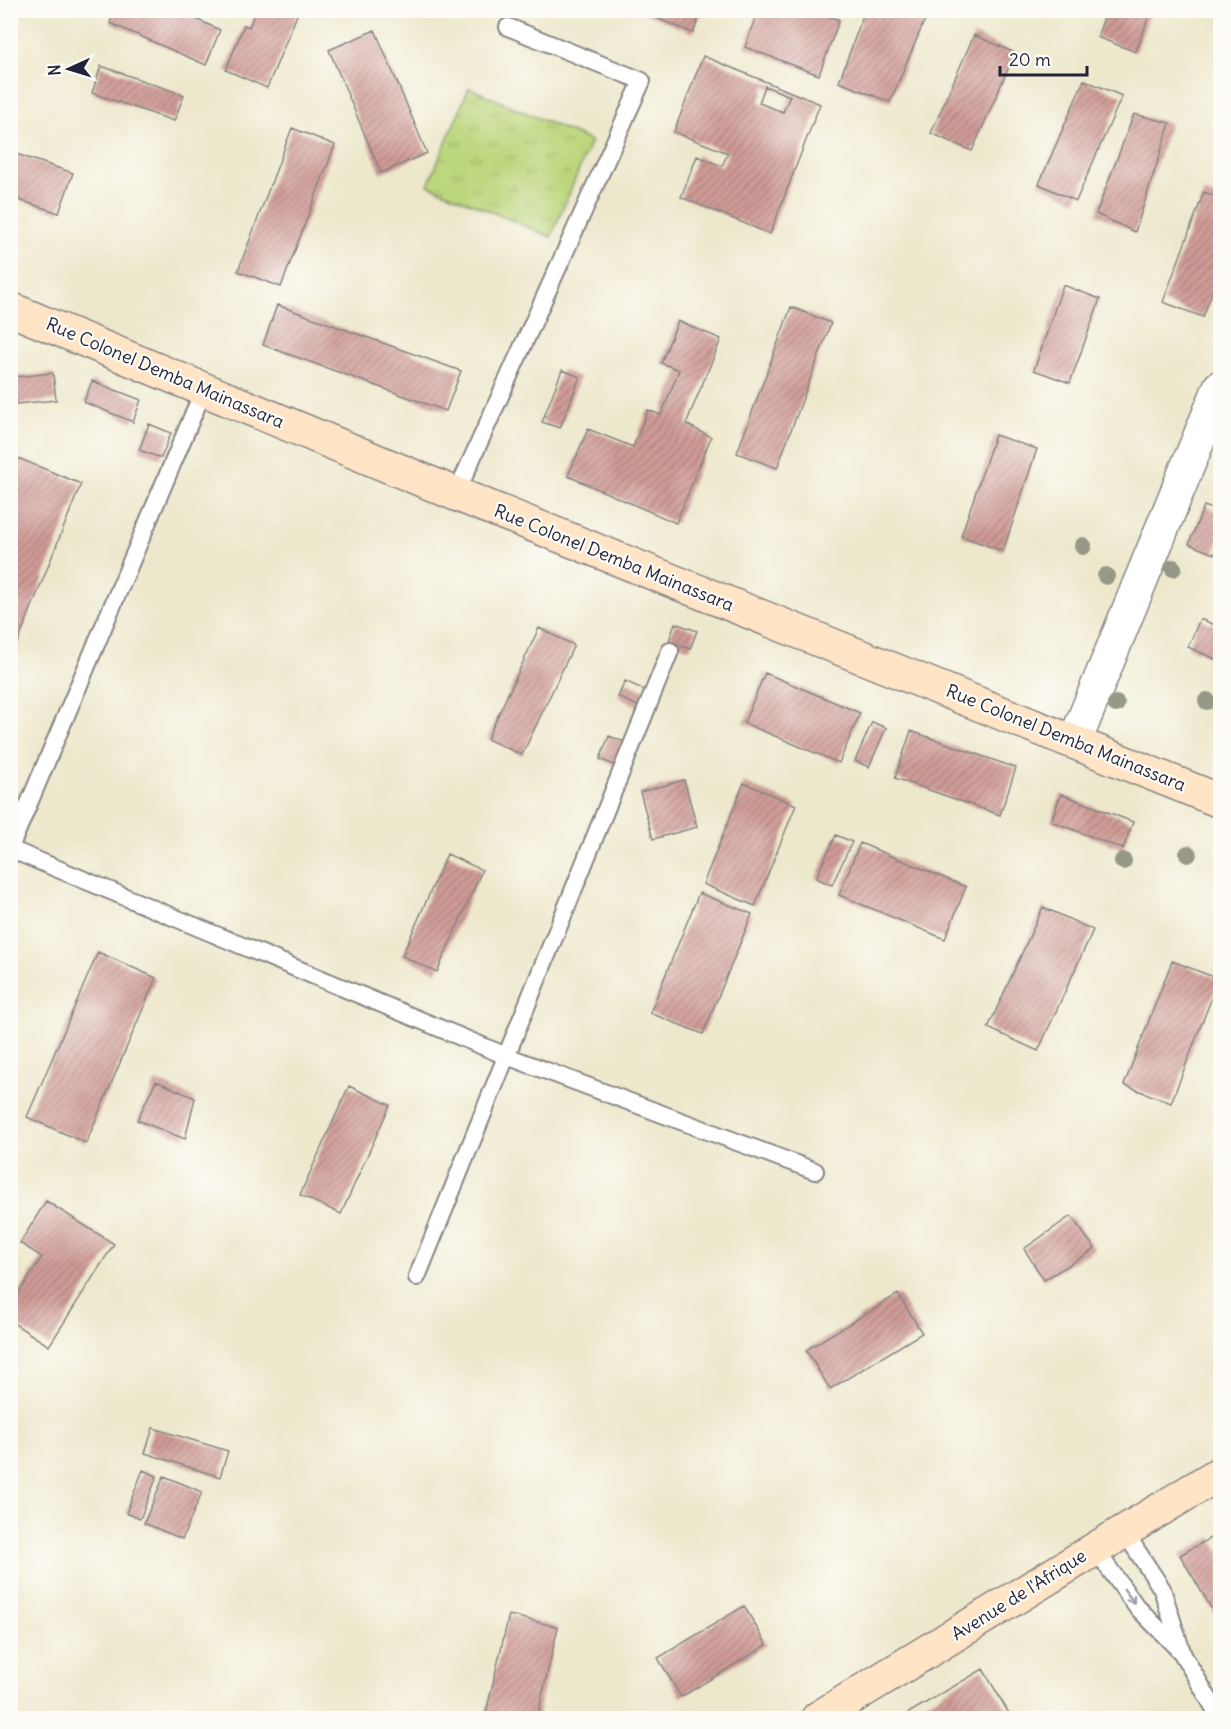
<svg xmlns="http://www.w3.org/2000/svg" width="1231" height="1729" font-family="Delius,sans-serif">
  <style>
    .grass { fill: url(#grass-tufts); stroke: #6f7c5c; stroke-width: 1.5 }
    .building { fill: url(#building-hatch); fill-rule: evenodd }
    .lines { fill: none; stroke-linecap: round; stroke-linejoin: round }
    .lane-casing { stroke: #888584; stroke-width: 20 }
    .street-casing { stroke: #888584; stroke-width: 36 }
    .secondary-casing { stroke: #888584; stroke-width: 36 }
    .lane { stroke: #fff; stroke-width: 16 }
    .street { stroke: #fff; stroke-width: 33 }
    .secondary { stroke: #ffe4c6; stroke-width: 33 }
    .tree { fill: #979987 }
    .oneway { stroke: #9c9ca7 }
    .labels { text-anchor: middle; stroke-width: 4.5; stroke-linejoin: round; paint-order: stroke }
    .street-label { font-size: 18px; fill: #22223b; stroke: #fdfcf7 }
  </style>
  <defs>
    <pattern id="grass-tufts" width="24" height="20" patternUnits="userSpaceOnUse" patternTransform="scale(1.5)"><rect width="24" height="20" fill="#bcd67c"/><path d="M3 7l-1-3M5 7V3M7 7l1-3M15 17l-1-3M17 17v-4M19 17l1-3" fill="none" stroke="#a1b76c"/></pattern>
    <pattern id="building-hatch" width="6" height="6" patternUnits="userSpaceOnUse" patternTransform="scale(1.5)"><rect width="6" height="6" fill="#d09b96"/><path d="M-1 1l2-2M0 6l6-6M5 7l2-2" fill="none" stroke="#a87e7c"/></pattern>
  </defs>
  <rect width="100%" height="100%" fill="#fdfcf7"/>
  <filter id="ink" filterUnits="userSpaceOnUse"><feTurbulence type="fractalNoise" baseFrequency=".0167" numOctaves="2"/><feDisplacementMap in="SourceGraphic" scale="12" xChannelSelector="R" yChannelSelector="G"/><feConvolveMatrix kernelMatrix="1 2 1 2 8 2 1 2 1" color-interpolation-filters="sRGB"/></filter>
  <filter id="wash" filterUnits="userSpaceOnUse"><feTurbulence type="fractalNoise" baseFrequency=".008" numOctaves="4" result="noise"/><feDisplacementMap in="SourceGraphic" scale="24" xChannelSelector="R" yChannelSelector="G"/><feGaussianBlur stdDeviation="1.35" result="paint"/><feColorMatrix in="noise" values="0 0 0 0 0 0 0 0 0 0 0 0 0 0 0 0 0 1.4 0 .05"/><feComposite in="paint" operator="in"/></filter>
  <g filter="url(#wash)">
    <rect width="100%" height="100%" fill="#ede8cc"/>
    <path class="grass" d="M469,88L591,141L551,237L428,185Z"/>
    <g id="blocks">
      <path class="building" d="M115,10H176L220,30L206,65L110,23Z
        M256,10H299L267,88L226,70L244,25L249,27Z
        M637,10H702L693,33Z
        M758,10H813L839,20L819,75L745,47Z
        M865,10H910L926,17L890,102L839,82Z
        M1107,10H1151L1136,52L1097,37Z
        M375,30L427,153L381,173L329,50Z
        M974,35L1015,53L972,151L931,133Z
        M703,56L820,104L770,234L681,197L697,156L722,166L728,153L674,132ZM765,86L790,96L783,112L759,103Z
        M101,66L184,95L174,121L92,93Z
        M1084,80L1122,96L1076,201L1039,184Z
        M1134,114L1170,123L1135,232L1096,214Z
        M292,128L335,145L281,287L238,271Z
        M10,152L73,173L59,213L10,197Z
        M1204,192L1220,198V271L1203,317L1163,302Z
        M1063,285L1100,299L1070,383L1034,370Z
        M277,305L461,371L446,411L263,345Z
        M791,307L831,323L777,468L737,453Z
        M678,321L721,339L686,424L711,437L676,523L568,476L588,429L633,447L648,410L661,415L679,370L661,363Z
        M562,370L580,377L560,428L542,422Z
        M53,373L56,400L16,404L14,377Z
        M92,381L141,400L133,422L84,402Z
        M149,424L171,433L161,458L139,450Z
        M995,435L1037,449L1003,551L961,536Z
        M13,456L81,484L11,659L10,462Z
        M1204,506L1220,512V537L1214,554L1189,544Z
        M1200,619L1220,627V661L1188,647Z
        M675,623L697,631L690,649L669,641Z
        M539,628L574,645L522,755L487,739Z
        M765,673L860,713L839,763L744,723Z
        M625,681L649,692L642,708L618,697Z
        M872,722L886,728L869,767L855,761Z
        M911,731L1016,768L1000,815L895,778Z
        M609,736L627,743L618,767L600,759Z
        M684,780L697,827L653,839L640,792Z
        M744,783L796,805L755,906L703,884Z
        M1061,794L1133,822L1123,849L1051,821Z
        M836,835L852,842L832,885L816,878Z
        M860,843L966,887L945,939L839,895Z
        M447,854L482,870L437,972L402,956Z
        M699,893L752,914L703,1034L650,1013Z
        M1043,907L1093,930L1038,1051L988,1028Z
        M98,952L156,978L86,1143L27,1117Z
        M1172,961L1219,979L1171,1103L1124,1085Z
        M156,1081L195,1098L185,1139L137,1120Z
        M349,1086L390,1105L341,1214L300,1195Z
        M46,1201L114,1244L49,1346L10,1321V1307L42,1257L20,1243Z
        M1071,1216L1095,1249L1044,1280L1024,1249Z
        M898,1294L922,1333L830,1389L806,1350Z
        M153,1428L228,1451L220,1477L145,1453Z
        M143,1470L157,1476L140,1519L126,1513Z
        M164,1476L202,1492L182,1539L144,1523Z
        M1212,1537L1220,1552V1616L1217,1618L1180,1555Z
        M744,1606L767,1645L681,1697L658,1658Z
        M509,1615L558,1627L537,1718L485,1717Z
        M983,1669L1010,1715L1005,1718H900Z"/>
    </g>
  </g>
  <g filter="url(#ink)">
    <use href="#blocks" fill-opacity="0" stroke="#888584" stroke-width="1.5"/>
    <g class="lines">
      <g class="lane-casing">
        <path id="lane" d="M456,494L642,81L508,27
          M10,848L204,389
          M10,849L504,1055L815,1171
          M417,1277L670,651
          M1124,1531L1162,1589L1183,1655L1220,1718
          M1095,1549L1136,1606L1181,1652"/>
      </g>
      <g class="street-casing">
        <path id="street" d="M1075,741L1220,387"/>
      </g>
      <g class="secondary-casing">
        <path id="secondary" d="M10,309L456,494L1220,801
          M818,1718L1220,1473"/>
      </g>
      <use href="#lane" class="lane"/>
      <use href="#street" class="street"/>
      <use href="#secondary" class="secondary"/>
    </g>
    <g class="tree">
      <circle cx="1083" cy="546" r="9"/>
      <circle cx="1173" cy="568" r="9"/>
      <circle cx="1106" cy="576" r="9"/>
      <circle cx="1207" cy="701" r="9"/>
      <circle cx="1116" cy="704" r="9"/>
      <circle cx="1188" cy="854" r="9"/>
      <circle cx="1123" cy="861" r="9"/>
    </g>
    <defs><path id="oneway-shaft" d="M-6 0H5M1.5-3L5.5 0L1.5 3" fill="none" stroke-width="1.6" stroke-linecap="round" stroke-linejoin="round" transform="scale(1.5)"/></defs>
    <use class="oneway" href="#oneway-shaft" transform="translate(1129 1596) rotate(54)"/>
  </g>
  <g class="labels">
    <g class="street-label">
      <text transform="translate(165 373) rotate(23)" y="6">Rue Colonel Demba Mainassara</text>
      <text transform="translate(614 558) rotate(22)" y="6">Rue Colonel Demba Mainassara</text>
      <text transform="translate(1066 738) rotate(22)" y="6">Rue Colonel Demba Mainassara</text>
      <text transform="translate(1019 1595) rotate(-32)" y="6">Avenue de l'Afrique</text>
    </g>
  </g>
  <rect width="1231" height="1729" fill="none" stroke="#fdfcf7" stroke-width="36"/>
  <g transform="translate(69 69) rotate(266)" stroke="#fdfcf7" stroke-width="4.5" paint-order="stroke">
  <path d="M0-4.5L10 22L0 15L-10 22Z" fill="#22223b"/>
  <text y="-9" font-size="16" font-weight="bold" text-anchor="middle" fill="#22223b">N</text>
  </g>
  <path d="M1000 66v9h87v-9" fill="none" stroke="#22223b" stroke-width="3"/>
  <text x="1009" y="66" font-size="18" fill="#22223b" stroke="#fdfcf7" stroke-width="4.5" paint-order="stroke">20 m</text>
</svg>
